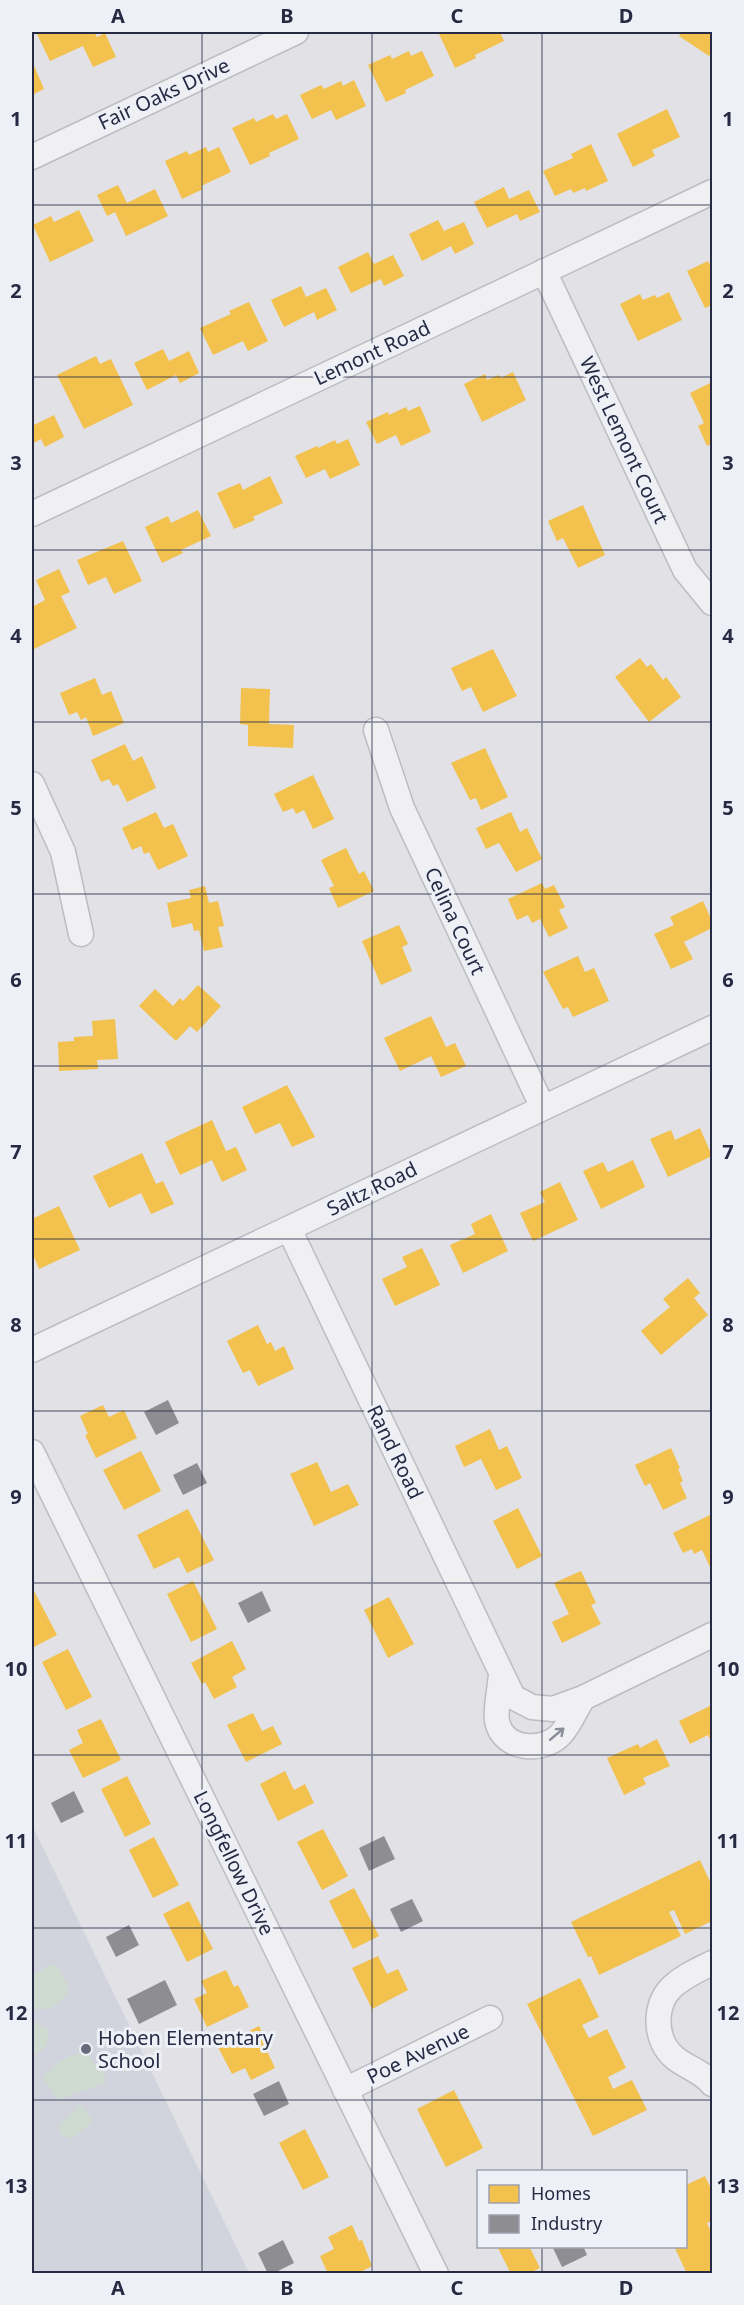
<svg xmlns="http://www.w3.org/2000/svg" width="744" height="2305" font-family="'Noto Sans',sans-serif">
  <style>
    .built { fill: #d2d4dd }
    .green { fill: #cfdad0 }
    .homes { fill: #f2c14e }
    .industry { fill: #8d8d92 }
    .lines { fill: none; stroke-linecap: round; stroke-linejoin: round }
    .minor-casing { stroke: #bcbdc2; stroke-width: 27 }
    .minor { stroke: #f0f0f3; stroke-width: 24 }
    .oneway { stroke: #8b8d9a }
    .grid { fill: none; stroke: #262a42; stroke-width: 1.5; stroke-opacity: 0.55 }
    .poi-dot { fill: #676a7b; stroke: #eef0f7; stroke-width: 2 }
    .labels { text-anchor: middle; stroke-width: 6; stroke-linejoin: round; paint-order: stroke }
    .street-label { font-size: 20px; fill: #262a42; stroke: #eef0f7 }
    .poi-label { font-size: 20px; fill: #262a42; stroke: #eef0f7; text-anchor: start }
    .neatline { fill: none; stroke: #262a42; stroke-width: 2 }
    .grid-label { font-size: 20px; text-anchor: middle; font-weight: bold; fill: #262a42 }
  </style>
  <rect width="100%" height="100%" fill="#e1e1e6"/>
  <path class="built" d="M32,1825L249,2273H32Z"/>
  <path class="green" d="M52,1964L61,1971L69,1989C63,2004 51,2011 35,2009L32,2004V1975Z
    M37,2022L48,2030C48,2045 46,2050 32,2055V2023Z
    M84,2051L105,2076L106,2083L58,2099L42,2078L60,2061Z
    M79,2105L82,2106L93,2119L92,2123L70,2139L60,2133L58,2127Z"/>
  <path class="homes" d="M36,32H94L97,37L105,33L116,57L93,67L83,46L50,61Z
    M438,32H500L504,41L475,55L476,58L455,68Z
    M682,32H712V51L709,56L679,36Z
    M409,51L411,56L422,51L434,76L405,90L406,93L386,102L368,65L390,55L392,59Z
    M32,61L44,89L32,95Z
    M354,80L366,106L336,120L331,110L312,119L300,95L321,85L324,89L341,81L343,86Z
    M667,109L680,137L652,150L655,156L633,167L617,134Z
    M273,114L276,119L287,114L299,139L269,153L270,156L250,165L232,128L254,118L256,122Z
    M591,144L608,181L586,191L585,188L573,193L571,189L555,196L543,171L573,158L571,154Z
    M206,147L208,152L219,147L231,172L201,186L203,189L182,199L165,161L187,151L189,155Z
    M118,185L127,203L155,189L168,216L126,236L115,212L107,216L97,195Z
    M504,187L509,199L529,190L540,212L520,221L517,214L487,228L474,202Z
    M79,210L94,241L50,262L33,225L51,216L54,222Z
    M438,220L444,231L464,222L474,244L455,254L451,246L422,261L409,234Z
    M368,252L374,264L393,255L404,276L384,286L381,279L351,293L338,267Z
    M708,261L711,267L712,266V305L705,308L687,271Z
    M301,286L306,297L326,288L337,310L317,320L314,312L284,327L271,300Z
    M669,292L682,320L638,341L620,304L640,294L643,300L655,295L657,298Z
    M249,302L268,341L248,351L243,341L213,355L200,328L231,314L229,311Z
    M163,349L169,361L189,351L199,373L180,383L176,375L147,390L134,363Z
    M96,356L100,364L111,359L133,405L84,429L57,375Z
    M513,372L526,400L482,422L464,384L485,374L487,380L499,375L501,378Z
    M712,382V443L707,446L698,426L704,423L690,393Z
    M420,406L431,432L401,446L396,435L377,444L366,422L388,412L389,415L406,407L408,411Z
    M54,415L64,437L45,447L41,439L32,444V419L34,425Z
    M348,439L360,465L330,479L325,469L306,478L295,456L317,446L318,448L335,440L337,444Z
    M270,476L283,503L253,517L255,520L234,529L217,493L240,483L243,490Z
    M583,505L605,555L578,568L563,538L557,541L548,521Z
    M198,510L211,536L181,550L183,553L162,563L145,527L168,516L171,523Z
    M123,541L142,581L114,594L106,577L88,585L77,560Z
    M59,569L70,592L61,596L77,628L32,650V607L45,600L36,580Z
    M493,649L517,696L483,712L471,687L462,691L451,668Z
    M640,658L647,667L651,664L663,680L666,677L681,697L649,722L615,677Z
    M95,678L102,695L111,691L124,723L93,736L86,717L81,720L77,712L69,715L60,693Z
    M241,688L270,689L269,724L294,725L293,748L248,746V725L240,724Z
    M125,744L133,761L142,756L156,788L127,802L118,784L113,786L109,779L101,782L91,760Z
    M485,748L508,797L481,810L476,798L470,800L451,763Z
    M313,775L334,819L313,829L304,810L296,814L293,808L283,812L274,794Z
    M156,812L164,828L173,824L188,856L158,870L149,852L144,854L141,846L132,850L122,828Z
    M511,812L520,832L527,828L542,859L516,872L499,843L486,849L476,828Z
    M346,848L359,874L364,871L374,891L338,908L329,888L334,886L321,860Z
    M542,883L545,889L554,885L565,907L559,910L568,928L549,937L540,919L532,923L528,915L517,920L508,899Z
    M205,886L209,903L218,901L224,926L218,927L223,947L204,951L199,930L194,931L192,923L172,928L167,903L191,898L189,890Z
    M703,901L712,921V928L684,942L693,959L671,969L654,934L674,925L670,917Z
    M399,925L408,944L402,947L412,971L381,985L362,941Z
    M578,956L585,972L594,968L609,1001L573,1017L568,1007L563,1009L543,972Z
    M198,985L221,1006L197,1032L190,1026L176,1041L139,1006L155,989L173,1006L180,998L183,1001Z
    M431,1016L446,1047L455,1043L466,1066L441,1077L431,1056L400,1071L384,1038Z
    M115,1019L118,1059L97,1060L98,1069L59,1071L58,1042L74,1041V1037L93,1036L92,1021Z
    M287,1085L315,1137L292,1147L280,1123L255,1134L242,1107Z
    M212,1120L226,1151L236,1147L247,1170L222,1182L212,1160L180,1175L165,1142Z
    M700,1128L712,1156L668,1177L650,1139L671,1130L675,1140Z
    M142,1153L156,1184L163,1181L174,1204L151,1214L141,1193L109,1208L93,1176Z
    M633,1160L645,1187L601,1209L583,1171L603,1162L608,1172Z
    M560,1182L578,1220L533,1241L520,1213L545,1202L540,1192Z
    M59,1206L80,1250L39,1269L32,1252V1219Z
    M491,1214L508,1251L463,1273L450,1245L475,1234L471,1224Z
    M422,1248L440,1285L395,1306L382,1279L407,1267L402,1257Z
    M688,1278L700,1293L694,1298L708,1315L661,1355L641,1331L670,1307L663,1299Z
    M258,1325L267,1344L271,1342L275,1351L284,1346L294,1369L258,1386L250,1370L243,1373L227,1341Z
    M103,1405L109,1417L124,1410L137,1438L96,1458L85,1435L88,1434L80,1416Z
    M490,1429L499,1450L507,1446L522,1478L496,1490L481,1459L464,1467L455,1446Z
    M671,1448L680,1468L678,1469L683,1481L680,1483L687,1498L663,1510L650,1483L645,1486L635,1465Z
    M141,1451L161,1491L124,1510L103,1470Z
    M317,1462L331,1492L348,1484L359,1505L314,1526L290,1474Z
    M518,1508L542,1556L517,1569L493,1521Z
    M188,1509L214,1560L187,1573L179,1557L154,1569L137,1535Z
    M710,1515L712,1519V1571L702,1550L694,1554L692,1549L683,1553L673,1533Z
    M581,1571L596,1603L591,1605L601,1624L562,1643L552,1622L569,1614L554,1583Z
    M193,1581L217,1629L191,1642L167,1594Z
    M32,1587L57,1635L32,1648Z
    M389,1597L414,1644L388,1658L364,1610Z
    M232,1641L246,1669L232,1677L237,1687L214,1699L205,1682L202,1684L191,1663Z
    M68,1649L92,1697L66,1710L42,1662Z
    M712,1705V1744L708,1735L690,1744L679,1721Z
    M253,1713L262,1731L273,1726L282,1744L246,1762L227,1725Z
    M101,1719L121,1760L83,1778L69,1750L83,1743L77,1730Z
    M657,1739L670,1766L643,1778L646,1784L624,1795L607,1758L638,1744L640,1748Z
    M285,1771L294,1790L305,1784L314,1803L278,1821L260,1784Z
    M127,1776L151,1824L125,1837L101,1789Z
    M323,1829L348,1876L322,1890L297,1842Z
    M154,1837L179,1885L153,1898L129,1850Z
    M700,1860L712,1886V1921L685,1934L674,1910L669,1912L681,1936L599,1975L591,1956L588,1957L571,1922Z
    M354,1888L379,1936L353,1949L329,1901Z
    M189,1901L213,1949L187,1962L163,1914Z
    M378,1956L387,1974L398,1969L408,1990L372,2009L352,1968Z
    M226,1970L234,1987L238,1985L249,2007L207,2027L194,1999L207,1993L201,1981Z
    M580,1978L599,2017L582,2025L589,2038L607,2029L626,2068L608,2077L613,2089L632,2080L647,2110L593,2136L527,2004Z
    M259,2026L271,2049L267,2051L275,2068L251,2080L245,2068L232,2074L218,2047Z
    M454,2090L483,2148L446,2167L417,2109Z
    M305,2129L329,2177L303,2190L279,2143Z
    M705,2176L712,2191V2221L707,2223L712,2234V2274H687L674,2246H686V2185Z
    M352,2225L359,2241L362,2240L372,2266L357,2274H328L320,2256L334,2249L328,2237Z
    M497,2246H529L540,2268L528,2274H511Z"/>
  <path class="industry" d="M168,1400L179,1423L156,1435L144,1412Z
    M197,1463L207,1483L183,1495L173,1475Z
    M262,1591L271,1611L248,1623L238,1603Z
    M74,1791L84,1812L61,1823L51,1803Z
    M384,1836L395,1859L369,1871L359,1848Z
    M412,1899L423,1921L401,1932L390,1909Z
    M129,1925L139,1945L116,1957L106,1937Z
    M165,1980L177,2005L139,2024L127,1999Z
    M279,2081L289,2104L264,2116L253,2094Z
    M283,2240L294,2263L272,2274H268L258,2253Z
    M552,2246H583L587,2255L562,2267Z"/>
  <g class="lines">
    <g class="minor-casing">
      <path id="minor" d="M32,157L296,32
        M544,271L685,570L712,603
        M32,514L712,192
        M376,730L402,808L543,1108
        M32,784L63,852L81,934
        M289,1229L513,1697L532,1707L553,1709L583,1698L712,1635
        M32,1350L712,1028
        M32,1452L436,2274
        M501,1675C500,1687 495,1711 497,1721C503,1751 544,1753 561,1734C570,1724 576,1709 583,1698
        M712,1963C698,1970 684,1976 672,1987C653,2005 654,2041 675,2058C687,2068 702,2071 712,2084
        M345,2090L490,2018"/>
    </g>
    <use href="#minor" class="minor"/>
  </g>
  <defs><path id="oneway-shaft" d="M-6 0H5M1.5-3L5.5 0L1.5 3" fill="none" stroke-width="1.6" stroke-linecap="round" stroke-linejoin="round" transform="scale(1.5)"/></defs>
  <use class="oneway" href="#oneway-shaft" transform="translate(557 1734) rotate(-40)"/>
  <path class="grid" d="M202,32V2274M372,32V2274M542,32V2172M32,205H712M32,377H712M32,550H712M32,722H712M32,894H712M32,1066H712M32,1239H712M32,1411H712M32,1583H712M32,1755H712M32,1928H712M32,2100H712M542,2246V2274"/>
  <circle class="poi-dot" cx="86" cy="2049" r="6"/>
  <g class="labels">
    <g class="street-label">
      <text transform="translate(164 94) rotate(-25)" y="7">Fair Oaks Drive</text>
      <text transform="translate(372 353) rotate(-25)" y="7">Lemont Road</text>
      <text transform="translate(624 440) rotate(65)" y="7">West Lemont Court</text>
      <text transform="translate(455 921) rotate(65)" y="7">Celina Court</text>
      <text transform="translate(372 1189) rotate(-26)" y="7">Saltz Road</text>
      <text transform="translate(395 1452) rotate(64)" y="7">Rand Road</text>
      <text transform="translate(234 1863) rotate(64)" y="7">Longfellow Drive</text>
      <text transform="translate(418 2054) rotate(-26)" y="7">Poe Avenue</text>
    </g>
    <g class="poi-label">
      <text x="98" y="2045">Hoben Elementary<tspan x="98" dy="23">School</tspan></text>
    </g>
  </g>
  <rect width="744" height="2305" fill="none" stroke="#eef0f7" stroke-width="66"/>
  <rect x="477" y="2170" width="210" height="78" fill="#eef0f7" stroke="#9ea1af" stroke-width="1.5"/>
  <rect x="489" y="2185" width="30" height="18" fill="#f2c14e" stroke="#9ea1af" stroke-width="1.5"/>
  <text x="531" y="2200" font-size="18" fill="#262a42">Homes</text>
  <rect x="489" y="2215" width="30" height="18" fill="#8d8d92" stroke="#9ea1af" stroke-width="1.5"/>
  <text x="531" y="2230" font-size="18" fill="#262a42">Industry</text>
  <rect x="33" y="33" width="678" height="2239" class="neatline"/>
  <g class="grid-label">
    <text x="118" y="23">A</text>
    <text x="287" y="23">B</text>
    <text x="457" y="23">C</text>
    <text x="626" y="23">D</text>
    <text x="16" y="126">1</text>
    <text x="728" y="126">1</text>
    <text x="16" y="298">2</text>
    <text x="728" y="298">2</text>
    <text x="16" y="470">3</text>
    <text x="728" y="470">3</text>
    <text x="16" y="643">4</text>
    <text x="728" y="643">4</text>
    <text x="16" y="815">5</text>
    <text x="728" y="815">5</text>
    <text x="16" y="987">6</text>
    <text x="728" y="987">6</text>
    <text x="16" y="1159">7</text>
    <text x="728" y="1159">7</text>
    <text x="16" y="1332">8</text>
    <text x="728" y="1332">8</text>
    <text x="16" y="1504">9</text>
    <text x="728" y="1504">9</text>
    <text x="16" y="1676">10</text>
    <text x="728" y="1676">10</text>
    <text x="16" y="1848">11</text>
    <text x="728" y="1848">11</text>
    <text x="16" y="2020">12</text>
    <text x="728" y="2020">12</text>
    <text x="16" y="2193">13</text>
    <text x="728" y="2193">13</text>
    <text x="118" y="2295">A</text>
    <text x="287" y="2295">B</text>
    <text x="457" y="2295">C</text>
    <text x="626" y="2295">D</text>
  </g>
</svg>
